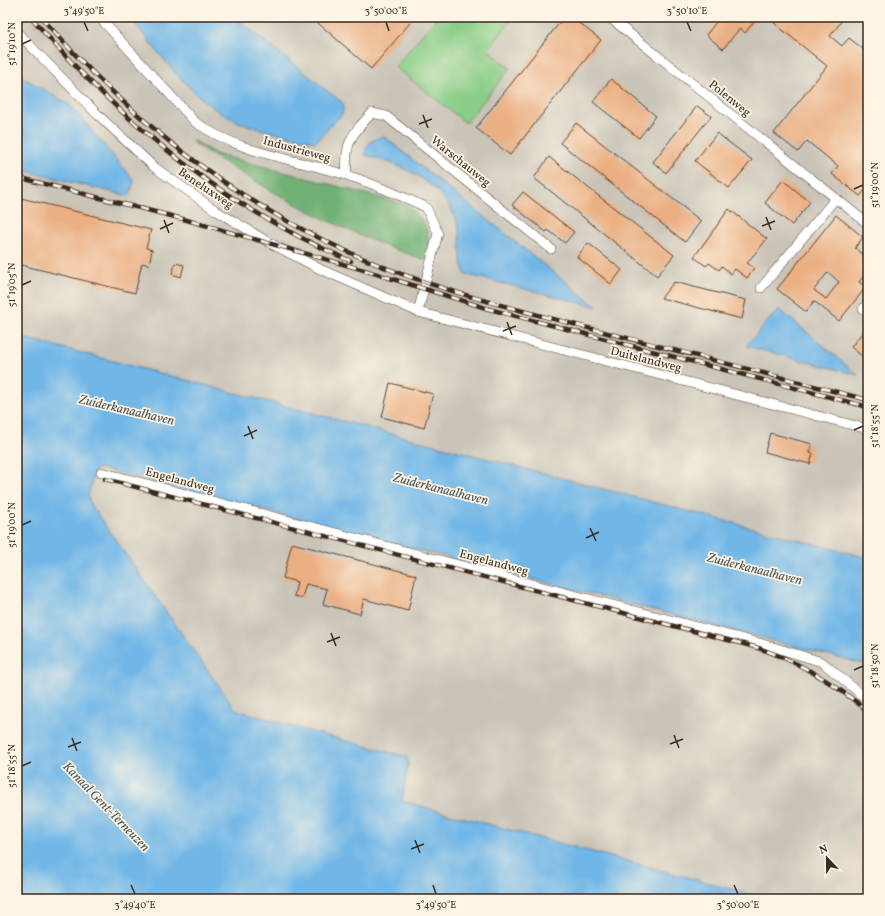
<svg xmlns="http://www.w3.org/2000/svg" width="885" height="916" font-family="Vollkorn,serif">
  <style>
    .industrial { fill: #c9c3b8 }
    .green { fill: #8acd87; stroke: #627c52 }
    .forest { fill: #6fb074; stroke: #556d49 }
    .water { fill: #70b6e7; stroke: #567082 }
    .building { fill: #eaaf82; fill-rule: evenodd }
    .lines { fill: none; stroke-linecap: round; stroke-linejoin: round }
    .minor-casing { stroke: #554536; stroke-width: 10 }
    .minor { stroke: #fff; stroke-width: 9 }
    .rail-casing { stroke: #3b2a1e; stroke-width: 4.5 }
    .rail { stroke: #fcf5e5; stroke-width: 3; stroke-dasharray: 9; stroke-linecap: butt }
    .ticks { fill: none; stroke: #3b2a1e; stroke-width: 1.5 }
    .labels { text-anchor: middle; stroke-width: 3.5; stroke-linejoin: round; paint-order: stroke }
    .street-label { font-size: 12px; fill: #3b2a1e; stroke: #fcf5e5 }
    .water-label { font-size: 13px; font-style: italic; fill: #4b545a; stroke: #fcf5e5 }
    .neatline { fill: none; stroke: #3b2a1e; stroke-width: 1.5 }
    .ticks-label { font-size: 10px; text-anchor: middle; fill: #3b2a1e }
  </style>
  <rect width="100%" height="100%" fill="#fcf5e5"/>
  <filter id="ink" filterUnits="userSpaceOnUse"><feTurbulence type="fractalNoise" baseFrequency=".025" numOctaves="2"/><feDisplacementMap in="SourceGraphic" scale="8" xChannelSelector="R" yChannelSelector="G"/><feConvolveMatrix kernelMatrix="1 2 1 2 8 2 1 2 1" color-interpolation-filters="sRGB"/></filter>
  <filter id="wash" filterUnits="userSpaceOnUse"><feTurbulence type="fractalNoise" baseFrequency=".012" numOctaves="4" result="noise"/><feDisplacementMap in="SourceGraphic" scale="16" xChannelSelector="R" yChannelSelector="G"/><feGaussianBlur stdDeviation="0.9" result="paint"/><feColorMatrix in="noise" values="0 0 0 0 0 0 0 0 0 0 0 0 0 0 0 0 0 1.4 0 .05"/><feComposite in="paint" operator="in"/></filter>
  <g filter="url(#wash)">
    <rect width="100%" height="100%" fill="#e7e0bc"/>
    <path class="industrial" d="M17,17H863L868,21V899H679L247,771L17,627Z"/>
    <path class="green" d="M437,17H514L488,50L510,68L466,123L395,67Z"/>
    <path class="forest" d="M191,139L216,154L404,204C427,218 432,234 426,260C343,234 268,191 195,144Z"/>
    <path class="water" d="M129,17H234L344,104L342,114L316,142C292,136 267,132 244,124C195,107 162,55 129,17Z
      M17,74L70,105L132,178L134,182L129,196L17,169Z
      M383,136L597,307L465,274C458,259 462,242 458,226C447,184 403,165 365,155C366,142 373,140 383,136Z
      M779,309L858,375L746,346Z
      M17,336L868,558V665L99,468L96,469L88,496L91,505L235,709L294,727L407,757L408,763L402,801L769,899H17Z"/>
    <g id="blocks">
      <path class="building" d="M311,17H415L371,69Z
        M564,17H571L601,40L510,155L476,128Z
        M720,17H758L745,33L740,28L723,49L706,35Z
        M779,17H834L841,22L830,36L842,46L849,38L868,53V187L860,196L832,174L838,166L807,141L798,152L774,133L827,66L774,23Z
        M611,79L656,116L639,138L593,102Z
        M697,106L711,116L666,173L653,162Z
        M576,123L701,221L685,242L560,143Z
        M717,133L752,160L729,188L695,161Z
        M549,157L674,255L657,276L534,178Z
        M783,180L810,202L792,225L765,203Z
        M523,192L574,232L565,243L548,230L546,232L512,205Z
        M17,197L151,230L146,248L152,250L149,265L142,263L135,293L17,264Z
        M729,209L767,239L747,263L754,268L747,278L735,269L731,274L722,266L719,270L709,263L706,266L694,257Z
        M836,215L863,237L855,248L868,259V270L859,282L866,287L839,321L814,301L806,312L777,289ZM828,272L839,282L826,299L814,290Z
        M588,243L622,270L611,284L577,257Z
        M175,263L184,265L181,277L172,274Z
        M674,282L746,300L742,319L661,298Z
        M868,325V361L851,347Z
        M390,383L433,394L424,428L382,417Z
        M770,433L812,444L810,453L813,454L810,464L765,452Z
        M292,543L416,575L408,611L364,599L360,614L323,604L327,589L306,584L302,598L294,596L297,582L283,578Z"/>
    </g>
  </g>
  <g filter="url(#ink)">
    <use href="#blocks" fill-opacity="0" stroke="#554536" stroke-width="1"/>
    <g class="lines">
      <g class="minor-casing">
        <path id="minor" d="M99,17L195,122C243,155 292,158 346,175C373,183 400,196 426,207L438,233L418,312
          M609,17L868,224
          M17,32L98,115L154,167L215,210L270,243L320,269L418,312L868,429
          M347,175C344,143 351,135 372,113L386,116L551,249
          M761,288L836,198
          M863,309L868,303
          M101,472L770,646L822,662L868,700"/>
      </g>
      <use href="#minor" class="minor"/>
      <g class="rail-casing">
        <path id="rail" d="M31,17C118,120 227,209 351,261
          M41,17C130,119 231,200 355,255C431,289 512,308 592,329C684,352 776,376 868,400
          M17,177L183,219L364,270L489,309L868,407
          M105,479L755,647C799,661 833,683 868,711"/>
      </g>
      <use href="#rail" class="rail"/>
    </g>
  </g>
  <path class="ticks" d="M84,22L88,31M386,22L389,31M687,22L691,31M22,44L31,40M423,115L428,128M419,124L432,119M854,189L863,185M766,217L771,230M164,220L169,233M762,226L775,221M160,229L173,223M22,285L31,281M507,322L512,335M503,331L516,326M248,426L253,439M854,430L863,426M244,436L257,430M22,525L31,521M590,528L596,541M586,538L599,532M331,633L336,646M327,642L340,637M854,670L863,666M674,735L679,748M72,738L77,751M670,744L683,739M68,747L81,742M22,766L31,762M415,840L420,853M411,849L424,844M131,885L135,894M433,885L436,894M734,885L738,894"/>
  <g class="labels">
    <g class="street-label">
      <text transform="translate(730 98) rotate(39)" y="4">Polenweg</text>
      <text transform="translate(297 149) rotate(15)" y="4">Industrieweg</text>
      <text transform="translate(461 161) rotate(39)" y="4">Warschauweg</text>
      <text transform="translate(206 188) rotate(34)" y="4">Beneluxweg</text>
      <text transform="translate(646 359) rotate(14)" y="4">Duitslandweg</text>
      <text transform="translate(180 480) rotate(15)" y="4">Engelandweg</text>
      <text transform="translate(494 562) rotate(15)" y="4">Engelandweg</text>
    </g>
    <g class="water-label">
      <text transform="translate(127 409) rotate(13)" y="5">Zuiderkanaalhaven</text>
      <text transform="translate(441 488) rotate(14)" y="5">Zuiderkanaalhaven</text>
      <text transform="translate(755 568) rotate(14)" y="5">Zuiderkanaalhaven</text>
      <text transform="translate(107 806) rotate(46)" y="5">Kanaal Gent-Terneuzen</text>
    </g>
  </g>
  <rect width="885" height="916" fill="none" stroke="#fcf5e5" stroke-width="44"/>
  <g transform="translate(827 858) rotate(338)" stroke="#fcf5e5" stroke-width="3" paint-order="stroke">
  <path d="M0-3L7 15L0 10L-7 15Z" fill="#3b2a1e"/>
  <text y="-6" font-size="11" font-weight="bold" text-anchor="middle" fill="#3b2a1e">N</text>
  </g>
  <rect x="22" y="22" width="841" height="872" class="neatline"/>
  <g class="ticks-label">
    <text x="84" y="14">3°49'50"E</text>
    <text x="386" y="14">3°50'00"E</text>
    <text x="687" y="14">3°50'10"E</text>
    <text transform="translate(11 44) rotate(-90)" y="4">51°19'10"N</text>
    <text transform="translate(874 185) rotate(-90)" y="4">51°19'00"N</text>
    <text transform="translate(11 285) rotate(-90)" y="4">51°19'05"N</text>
    <text transform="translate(874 426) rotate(-90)" y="4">51°18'55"N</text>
    <text transform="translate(11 525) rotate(-90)" y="4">51°19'00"N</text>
    <text transform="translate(874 666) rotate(-90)" y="4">51°18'50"N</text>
    <text transform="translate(11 766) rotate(-90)" y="4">51°18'55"N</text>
    <text x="135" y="908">3°49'40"E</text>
    <text x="436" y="908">3°49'50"E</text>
    <text x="738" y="908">3°50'00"E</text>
  </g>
</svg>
